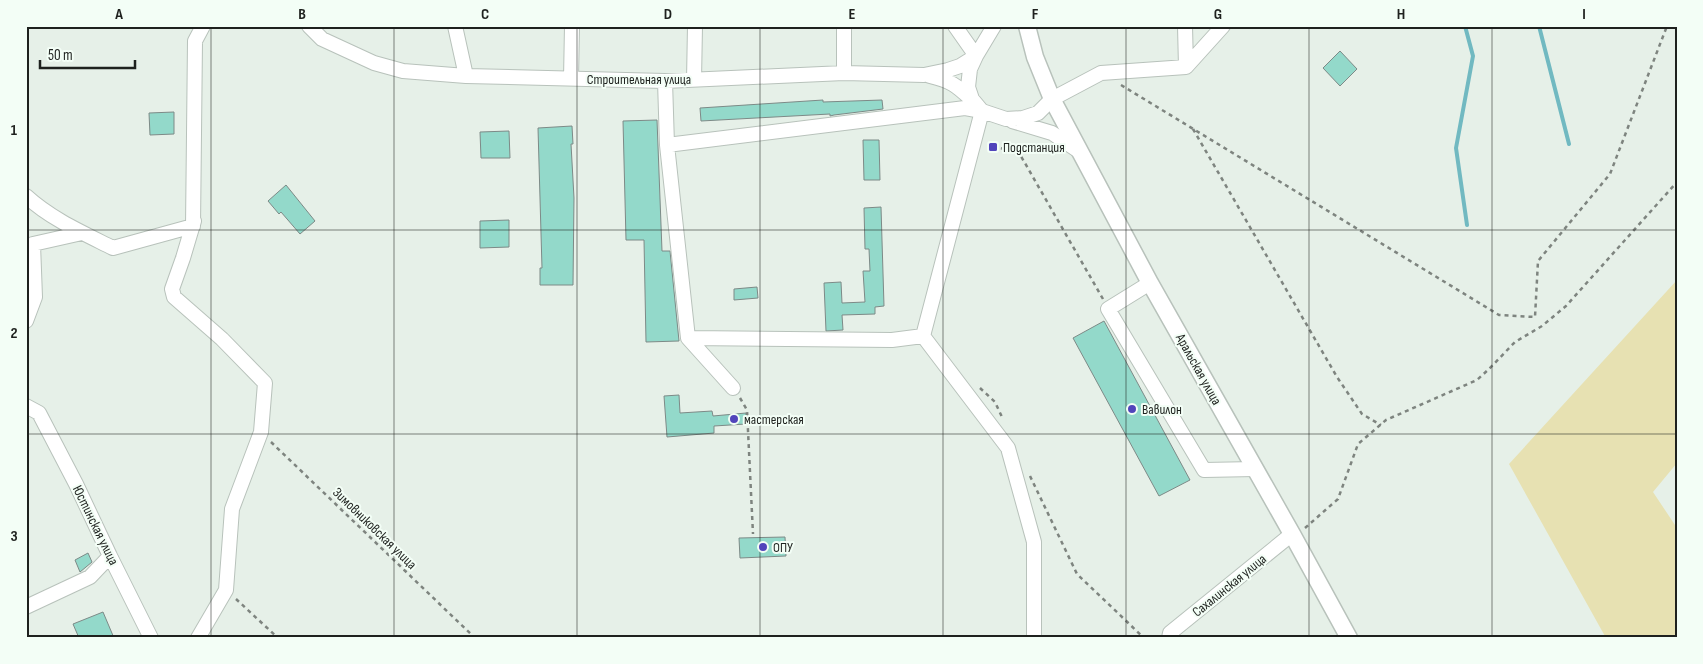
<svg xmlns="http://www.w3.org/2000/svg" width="1703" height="664" font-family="'Sofia Sans Condensed',sans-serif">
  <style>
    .green { fill: #e7e1b2 }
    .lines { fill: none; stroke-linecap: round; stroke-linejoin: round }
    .stream { stroke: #71b9c1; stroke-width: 4 }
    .building { fill: #93d9ca; stroke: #7d8a87 }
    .minor-casing { stroke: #b8c2bb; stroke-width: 16 }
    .major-casing { stroke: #b8c2bb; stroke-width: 19 }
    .path { stroke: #7e847f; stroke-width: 2.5; stroke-dasharray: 4 4; stroke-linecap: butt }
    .minor { stroke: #fff; stroke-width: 14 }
    .major { stroke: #fff; stroke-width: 16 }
    .grid { fill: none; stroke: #1e211e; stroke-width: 1; stroke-opacity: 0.55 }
    .poi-dot { fill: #5144bb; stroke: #f3fef6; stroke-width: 2 }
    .labels { text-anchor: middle; stroke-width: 4; stroke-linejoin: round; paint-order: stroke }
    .street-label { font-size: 14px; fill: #1e211e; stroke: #f3fef6 }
    .poi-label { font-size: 14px; fill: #1e211e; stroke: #f3fef6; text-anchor: start }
    .neatline { fill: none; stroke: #1e211e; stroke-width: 2 }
    .grid-label { font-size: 16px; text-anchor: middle; font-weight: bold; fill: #1e211e }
  </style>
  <rect width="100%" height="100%" fill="#e6f0e8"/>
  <path class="green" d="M1677,280V463L1653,492L1677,528V638H1606L1509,464Z"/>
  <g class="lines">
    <path class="stream" d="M1465,26L1473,56L1456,148L1467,225
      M1539,26L1569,144"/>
  </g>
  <path class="building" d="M1340,51L1357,69L1340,86L1323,68Z
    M823,100V102L882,100L883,109L834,115L830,116V114L701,121L700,108Z
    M174,112V134L150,135L149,113Z
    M657,120L662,251H670L679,341L646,342L644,240H626L623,121Z
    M572,126L573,144H571L574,198L573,285H540V268H542L538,128Z
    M509,131L510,158H481L480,132Z
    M863,140H879L880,180H864Z
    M286,185L315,221L300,234L281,212L279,214L268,201Z
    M881,207L884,306L875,307V314L842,315L843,330L826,331L824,283L841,282L842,303L865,302L863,271H870L869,249H865L864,208Z
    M509,220V247L480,248V221Z
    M757,287L758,298L734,300V289Z
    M1104,321L1190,480L1159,496L1073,338Z
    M679,395L680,413L712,411L713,416L746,413V424L714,426V433L667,437L664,396Z
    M785,537L786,556L740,558L739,538Z
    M88,553L92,562L80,572L75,560Z
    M103,612L114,638H79L73,624Z"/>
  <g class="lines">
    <g class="minor-casing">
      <path id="minor" d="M309,26L322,39L374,63L403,71L466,76L665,81L844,73L924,75L948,70L960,66L976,56L955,26
        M455,26L466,76
        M994,26L976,56L970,69L968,87L972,99L982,111L1006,119L1023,118L1038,113L1052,99L1101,73L1186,67L1223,26
        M1185,26L1186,67
        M844,73V26
        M930,76C951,81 956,85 971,99
        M571,79L572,26
        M694,80L695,26
        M665,81L667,145L688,338L733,388
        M1012,121L1052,133L1080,152
        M667,145L965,108L982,111L923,336L892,340L688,338
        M26,196C51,219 83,233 113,248L193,226L195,41L203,26
        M194,221L183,258L172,289L174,297L222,339L265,383L261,432L232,509L226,590L198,638
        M33,244L82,233
        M1150,283L1108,309L1204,470L1255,469
        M26,321L35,297L33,244
        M923,336L1008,448L1034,542V638
        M26,406L39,413L76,484L110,556L151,638
        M26,607L90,577L110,556
        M1169,638L1170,633L1292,534"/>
    </g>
    <g class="major-casing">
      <path id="major" d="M1027,26L1035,57L1052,99L1150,283L1292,534L1349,638"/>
    </g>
    <path class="path" d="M1121,85L1499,315L1535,317L1538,261L1610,174L1667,26
      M1193,129L1337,377L1362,414L1381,425
      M993,147L1018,151L1103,299
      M980,388L995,402L1002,417
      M740,398L747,410L753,534
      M271,442L475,638
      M1030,476L1077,574L1144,638
      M1305,528L1338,499L1358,444L1386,420L1477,380L1489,369L1515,342L1542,326L1566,306L1677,182
      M236,599L278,638"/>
    <use href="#minor" class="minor"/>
    <use href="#major" class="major"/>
  </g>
  <path class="grid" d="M211,26V638M394,26V638M577,26V638M760,26V638M943,26V638M1126,26V638M1309,26V638M1492,26V638M26,230H1677M26,434H1677"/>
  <g class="poi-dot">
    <rect x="988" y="142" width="10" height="10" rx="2.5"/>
    <circle cx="1132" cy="409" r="5"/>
    <circle cx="734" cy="419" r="5"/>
    <circle cx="763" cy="547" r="5"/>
  </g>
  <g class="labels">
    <g class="street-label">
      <text x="639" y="84">Строительная улица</text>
      <text transform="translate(1199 369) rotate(61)" y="5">Аральская улица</text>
      <text transform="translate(96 525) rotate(64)" y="5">Юстинская улица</text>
      <text transform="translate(375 528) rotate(44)" y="5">Зимовниковская улица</text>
      <text transform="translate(1229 585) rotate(-39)" y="5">Сахалинская улица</text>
    </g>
    <g class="poi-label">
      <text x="1003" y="152">Подстанция</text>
      <text x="1142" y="414">Вавилон</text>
      <text x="744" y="424">мастерская</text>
      <text x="773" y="552">ОПУ</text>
    </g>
  </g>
  <rect width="1703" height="664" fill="none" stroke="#f3fef6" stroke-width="55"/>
  <path d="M40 60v8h95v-8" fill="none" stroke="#1e211e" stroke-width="2.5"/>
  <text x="48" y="60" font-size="15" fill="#1e211e" stroke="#f3fef6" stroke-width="4" paint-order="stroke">50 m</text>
  <rect x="28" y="28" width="1648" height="608" class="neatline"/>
  <g class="grid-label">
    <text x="119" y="19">A</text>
    <text x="302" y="19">B</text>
    <text x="485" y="19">C</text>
    <text x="668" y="19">D</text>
    <text x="852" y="19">E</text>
    <text x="1035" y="19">F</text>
    <text x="1218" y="19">G</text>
    <text x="1401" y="19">H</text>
    <text x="1584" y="19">I</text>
    <text x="14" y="135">1</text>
    <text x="14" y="338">2</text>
    <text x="14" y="541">3</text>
  </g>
</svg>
